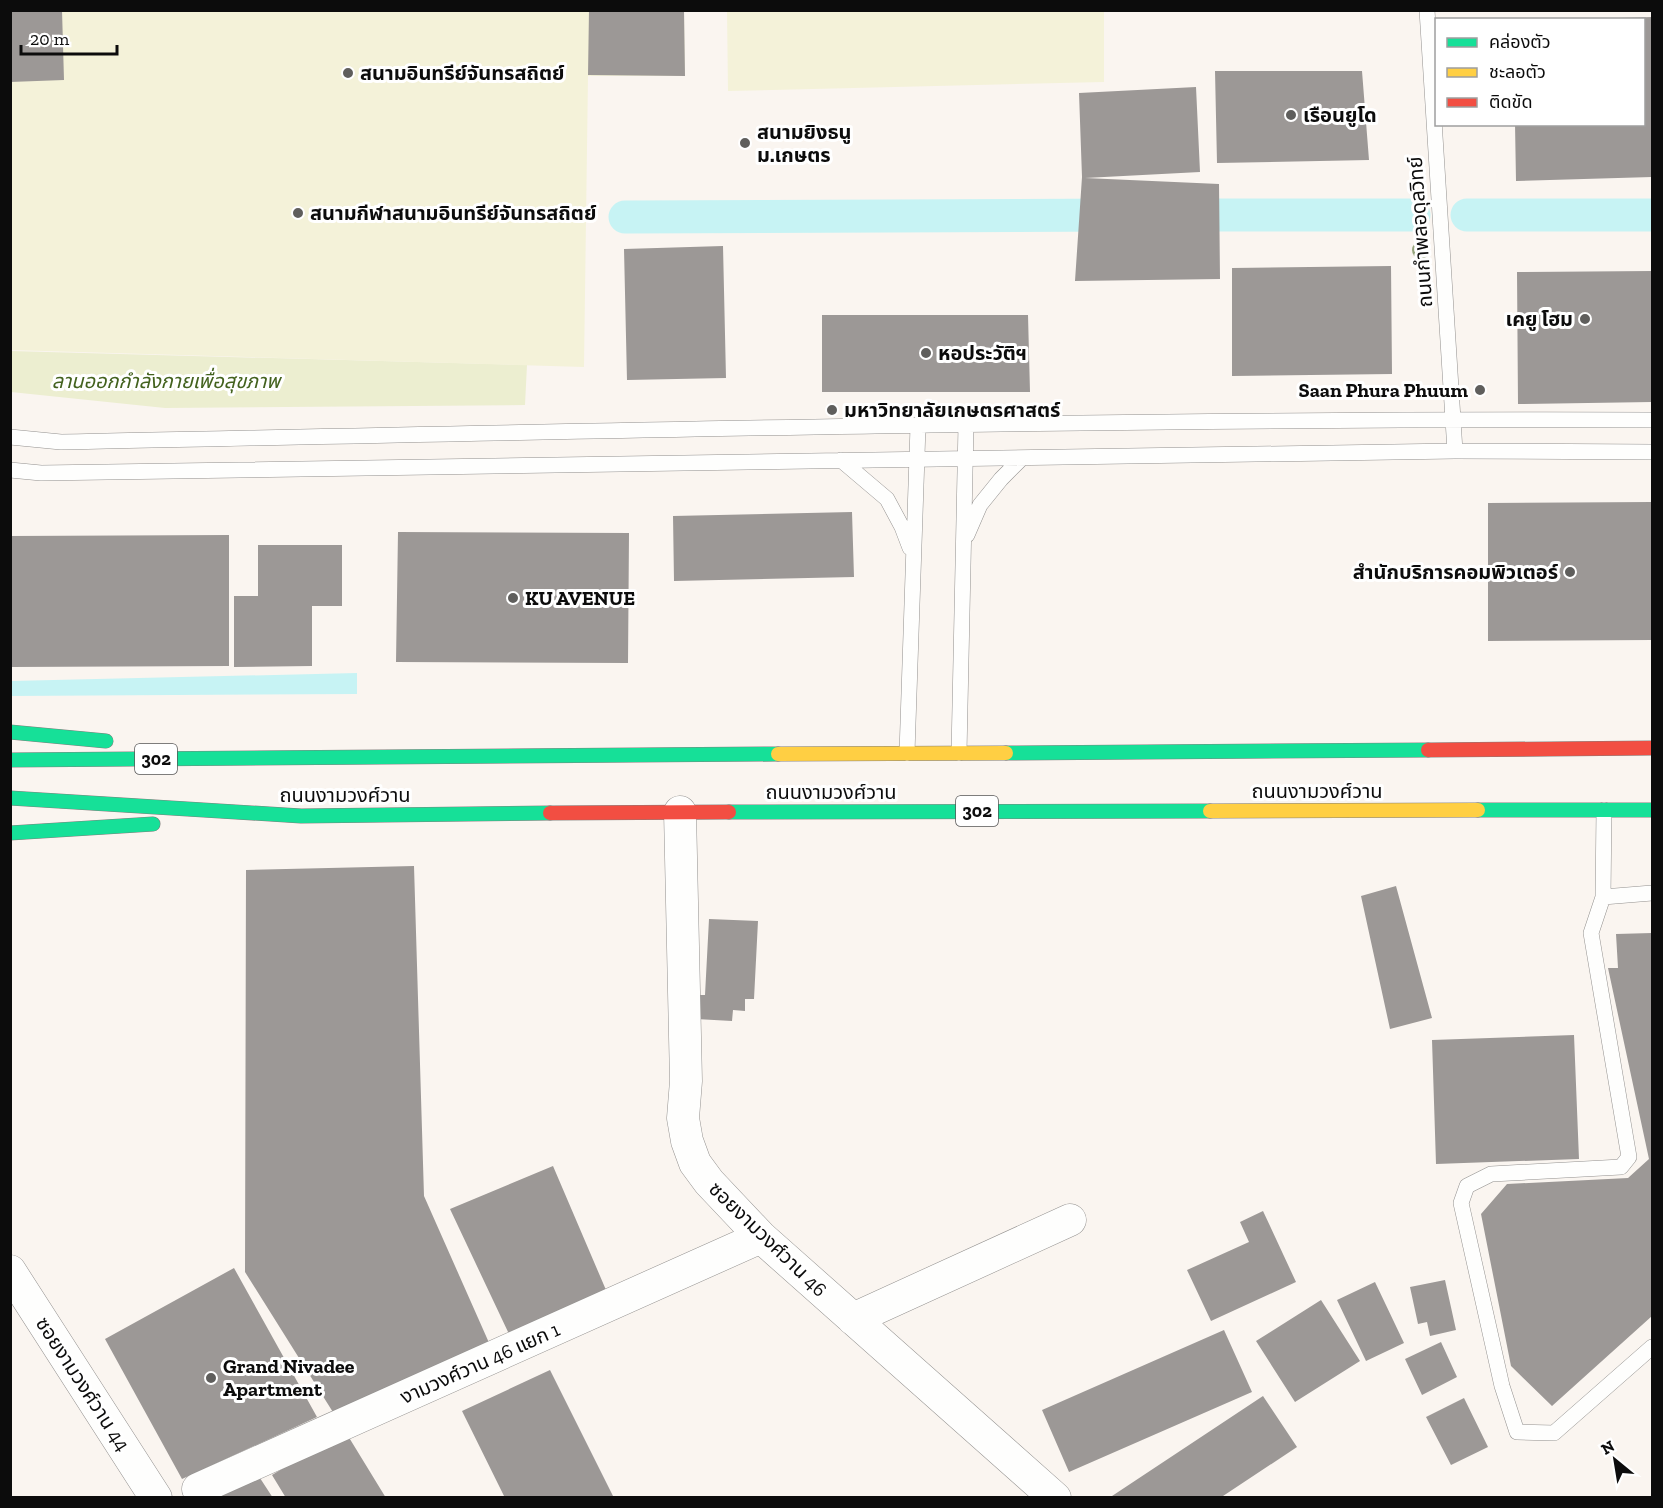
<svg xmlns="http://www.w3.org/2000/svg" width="1663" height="1508" font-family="'Zilla Slab','Noto Sans Thai',serif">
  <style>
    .green { fill: #eceed0 }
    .pitch { fill: #f4f2d9 }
    .water { fill: #c7f3f4 }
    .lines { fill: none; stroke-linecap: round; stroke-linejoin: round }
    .canal { stroke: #c7f3f4; stroke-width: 33 }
    .building { fill: #9c9896 }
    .lane-casing { stroke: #93918f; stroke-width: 16 }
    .street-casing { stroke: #93918f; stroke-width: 33 }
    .fast-casing { stroke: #807e7c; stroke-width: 15 }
    .slow-casing { stroke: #807e7c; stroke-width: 15 }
    .jam-casing { stroke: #807e7c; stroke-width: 15 }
    .lane { stroke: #fefefd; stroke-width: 15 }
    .street { stroke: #fefefd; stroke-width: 32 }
    .fast { stroke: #16e098; stroke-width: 14 }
    .slow { stroke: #ffcf43; stroke-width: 14 }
    .jam { stroke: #f24e42; stroke-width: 14 }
    .tree { fill: #95a47c }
    .poi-dot { fill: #5f5e5c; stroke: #fff; stroke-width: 2 }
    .labels { text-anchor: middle; stroke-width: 6; stroke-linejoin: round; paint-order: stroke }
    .shield { fill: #fff; stroke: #555; stroke-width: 1.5 }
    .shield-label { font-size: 18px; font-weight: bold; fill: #0c0c0c }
    .poi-label { font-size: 20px; font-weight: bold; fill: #0c0c0c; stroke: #fff; text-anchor: start }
    .street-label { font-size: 20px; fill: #0c0c0c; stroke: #fff }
    .park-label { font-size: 20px; font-style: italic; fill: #43621e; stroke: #fff }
  </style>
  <rect width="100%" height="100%" fill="#faf5f0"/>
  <path class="green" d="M11,351L527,365L525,405L165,408L11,392Z"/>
  <path class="pitch" d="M11,11H684L685,76H588L584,367L11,350Z
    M727,11H1104V82L728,91Z"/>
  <path class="water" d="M357,673V694L11,696V681Z"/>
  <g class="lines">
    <path class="canal" d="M1176,215H1414
      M1467,215H1652
      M625,217L1124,215"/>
  </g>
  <path class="building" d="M10,10H62L64,80L10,82Z
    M589,10H684L685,76L588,75Z
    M1652,17V177L1516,181L1515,124H1644V20H1618V18Z
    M1215,71H1362L1369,160L1217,163Z
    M1196,87L1200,172L1085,178L1219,184L1220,279L1075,281L1082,177L1079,93Z
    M723,246L726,378L627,380L624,249Z
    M1391,266L1392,374L1232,376V268Z
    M1652,271V402L1518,404L1517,272Z
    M822,315H1028L1030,392H822Z
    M1652,502V640L1488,641V503Z
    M852,512L854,577L674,581L673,516Z
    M398,532L629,533L628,663L396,662Z
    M229,535V666L10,667V536Z
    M258,545H342V606H312V666L234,667V596H258Z
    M414,866L424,1196L490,1345L336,1417L245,1272L246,870Z
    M1396,886L1432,1018L1390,1029L1361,896Z
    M709,919L758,921L754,999H745V1011L733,1010L732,1021L696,1019L697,995H705Z
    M1652,933V1316L1552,1406L1511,1366L1481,1214L1507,1184L1628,1178L1649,1159L1608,968H1618L1616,934Z
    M1574,1035L1579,1159L1436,1164L1432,1040Z
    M553,1166L606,1290L509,1334L450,1209Z
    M1263,1211L1296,1282L1211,1321L1187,1270L1249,1242L1240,1222Z
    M234,1268L317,1417L182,1479L105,1339Z
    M1445,1280L1456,1330L1430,1336L1427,1322L1418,1324L1410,1287Z
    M1375,1282L1404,1343L1366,1361L1337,1300Z
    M1321,1300L1360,1361L1295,1402L1256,1341Z
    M1224,1330L1252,1392L1069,1472L1042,1410Z
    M1441,1342L1457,1377L1422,1395L1405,1359Z
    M550,1370L614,1498H505L462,1411Z
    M1263,1396L1297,1447L1220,1498H1109Z
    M1464,1398L1488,1447L1451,1465L1426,1417Z
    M345,1431L386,1498H286L272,1475Z
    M258,1475L273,1498H201Z"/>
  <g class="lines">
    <g class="lane-casing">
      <path id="lane" d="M1427,10L1455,451
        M10,437L61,442C592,431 1122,418 1652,420
        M841,460L887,499L902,527L910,548
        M10,470L41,473L1455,451L1652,452
        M967,535L980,505L1001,479L1022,458
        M907,753L918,426
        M959,753L966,425
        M1604,810L1603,897L1591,933L1629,1157L1621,1167L1491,1174L1467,1186L1461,1203L1502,1386L1517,1432L1554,1433L1652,1347
        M1603,897L1652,893"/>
    </g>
    <g class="street-casing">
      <path id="street" d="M680,812L686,1081L683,1118L687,1141L695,1163L709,1182L761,1237L1055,1498
        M10,1271L156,1498
        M853,1319L1070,1220
        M198,1489L761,1237"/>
    </g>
    <g class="fast-casing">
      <path id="fast" d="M10,732L106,741
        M1006,753L1428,750
        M10,760L778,754
        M10,798L301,816L550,813
        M1478,810H1652
        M729,812L1210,811
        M10,833L153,824"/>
    </g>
    <g class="slow-casing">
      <path id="slow" d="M778,754L1006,753
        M1210,811L1478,810"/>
    </g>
    <g class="jam-casing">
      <path id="jam" d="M1428,750L1652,748
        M550,813L729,812"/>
    </g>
    <use href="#lane" class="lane"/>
    <use href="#street" class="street"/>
    <use href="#fast" class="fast"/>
    <use href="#slow" class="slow"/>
    <use href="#jam" class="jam"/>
  </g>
  <circle class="tree" cx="1421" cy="250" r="9"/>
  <g class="poi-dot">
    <circle cx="348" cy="73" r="6"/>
    <circle cx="1291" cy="115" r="6"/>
    <circle cx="745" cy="143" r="6"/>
    <circle cx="298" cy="213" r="6"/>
    <circle cx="1585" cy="319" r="6"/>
    <circle cx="926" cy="353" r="6"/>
    <circle cx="1480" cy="390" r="6"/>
    <circle cx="832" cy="410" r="6"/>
    <circle cx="1570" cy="572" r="6"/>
    <circle cx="513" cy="598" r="6"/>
    <circle cx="211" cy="1378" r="6"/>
  </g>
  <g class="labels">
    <g class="shield">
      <rect x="135" y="744" width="42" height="30" rx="4.5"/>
      <rect x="956" y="796" width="42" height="30" rx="4.5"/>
    </g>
    <g class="shield-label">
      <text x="156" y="765">302</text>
      <text x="977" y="817">302</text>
    </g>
    <g class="poi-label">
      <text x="360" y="80">สนามอินทรีย์จันทรสถิตย์</text>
      <text x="1303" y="122">เรือนยูโด</text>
      <text x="757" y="139">สนามยิงธนู<tspan x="757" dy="23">ม.เกษตร</tspan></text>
      <text x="310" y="220">สนามกีฬาสนามอินทรีย์จันทรสถิตย์</text>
      <text x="1573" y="326" text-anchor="end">เคยู โฮม</text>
      <text x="938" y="360">หอประวัติฯ</text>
      <text x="1468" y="397" text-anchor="end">Saan Phura Phuum</text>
      <text x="844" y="417">มหาวิทยาลัยเกษตรศาสตร์</text>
      <text x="1558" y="579" text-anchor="end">สำนักบริการคอมพิวเตอร์</text>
      <text x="525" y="605">KU AVENUE</text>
      <text x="223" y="1373">Grand Nivadee<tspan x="223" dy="23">Apartment</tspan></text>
    </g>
    <g class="street-label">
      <text transform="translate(1420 232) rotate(-94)" y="7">ถนนกำพลอดุลวิทย์</text>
      <text x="1317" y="798">ถนนงามวงศ์วาน</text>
      <text x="831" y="799">ถนนงามวงศ์วาน</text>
      <text x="345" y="802">ถนนงามวงศ์วาน</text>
      <text transform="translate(768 1239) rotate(44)" y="7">ซอยงามวงศ์วาน 46</text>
      <text transform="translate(480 1363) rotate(-24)" y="7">งามวงศ์วาน 46 แยก 1</text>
      <text transform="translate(83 1384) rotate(57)" y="7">ซอยงามวงศ์วาน 44</text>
    </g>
    <g class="park-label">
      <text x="166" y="388">ลานออกกำลังกายเพื่อสุขภาพ</text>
    </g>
  </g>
  <rect width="1663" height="1508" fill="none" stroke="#0c0c0c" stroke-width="24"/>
  <rect x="1435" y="18" width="210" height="108" fill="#ffffff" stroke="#9e9e9e" stroke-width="1.5"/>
  <rect x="1447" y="38" width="30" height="9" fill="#16e098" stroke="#9e9e9e" stroke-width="1.5"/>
  <text x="1489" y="48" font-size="18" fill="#0c0c0c">คล่องตัว</text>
  <rect x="1447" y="68" width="30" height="9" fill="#ffcf43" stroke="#9e9e9e" stroke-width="1.5"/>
  <text x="1489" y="78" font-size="18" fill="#0c0c0c">ชะลอตัว</text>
  <rect x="1447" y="98" width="30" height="9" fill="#f24e42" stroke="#9e9e9e" stroke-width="1.5"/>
  <text x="1489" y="108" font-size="18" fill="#0c0c0c">ติดขัด</text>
  <g transform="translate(1615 1460) rotate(330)" stroke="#ffffff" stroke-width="4.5" paint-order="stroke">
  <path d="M0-4.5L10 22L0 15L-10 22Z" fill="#0c0c0c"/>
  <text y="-9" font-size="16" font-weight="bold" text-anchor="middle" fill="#0c0c0c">N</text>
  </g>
  <path d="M21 45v9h96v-9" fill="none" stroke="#0c0c0c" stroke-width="3"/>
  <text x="30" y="45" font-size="18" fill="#0c0c0c" stroke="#ffffff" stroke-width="4.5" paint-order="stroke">20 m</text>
</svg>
